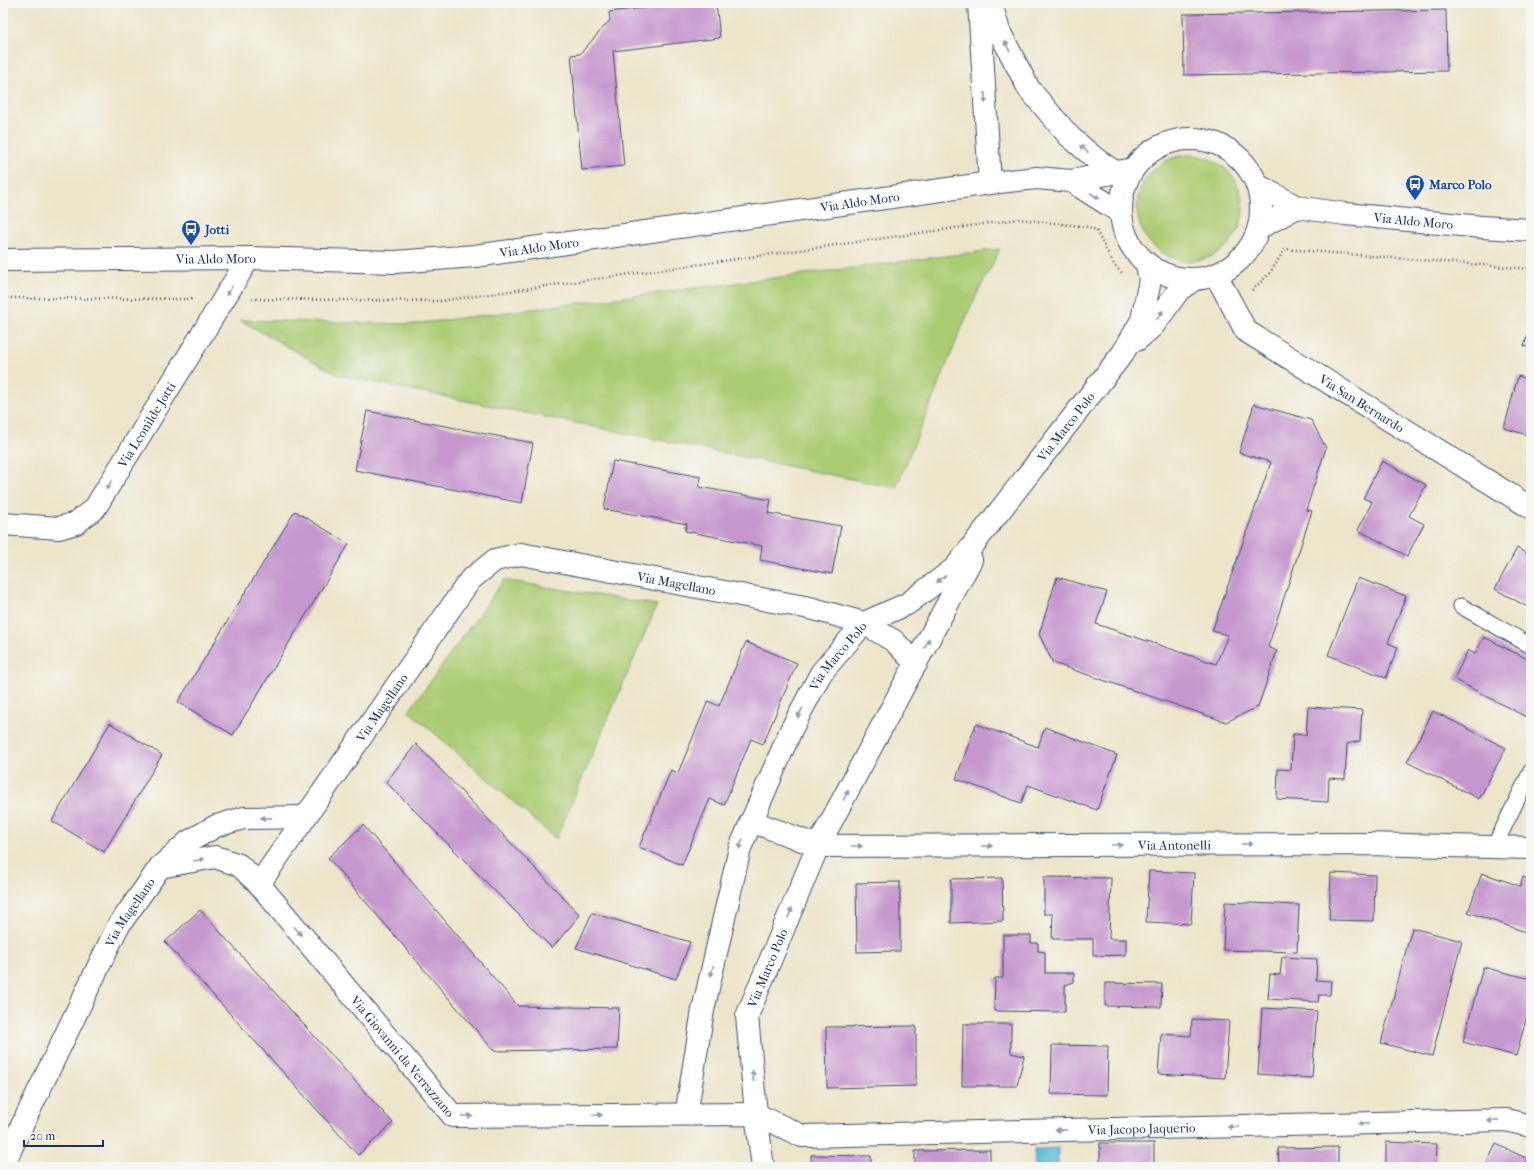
<svg xmlns="http://www.w3.org/2000/svg" width="1534" height="1170" font-family="'IM FELL French Canon',serif">
  <style>
    .green { fill: #accc73; stroke: #647e68 }
    .water { fill: #58bcd7; stroke: #3a769a }
    .building { fill: #c597ce }
    .lines { fill: none; stroke-linecap: round; stroke-linejoin: round }
    .service-casing { stroke: #3a4a6e; stroke-width: 17 }
    .minor-casing { stroke: #3a4a6e; stroke-width: 24 }
    .path { stroke: #3a4a6e; stroke-width: 2.5; stroke-dasharray: 1 3; stroke-linecap: butt }
    .service { stroke: #fff; stroke-width: 15 }
    .minor { stroke: #fff; stroke-width: 22 }
    .oneway { fill: #8d97ae }
    .labels { text-anchor: middle; stroke-width: 3; stroke-linejoin: round; paint-order: stroke }
    .transit-label { font-size: 13px; font-weight: bold; fill: #164399; stroke: #f6f6f2; text-anchor: start }
    .street-label { font-size: 13px; fill: #1b2f5e; stroke: #f6f6f2 }
  </style>
  <rect width="100%" height="100%" fill="#f6f6f2"/>
  <filter id="ink" filterUnits="userSpaceOnUse"><feTurbulence type="fractalNoise" baseFrequency=".025" numOctaves="2"/><feDisplacementMap in="SourceGraphic" scale="8" xChannelSelector="R" yChannelSelector="G"/><feConvolveMatrix kernelMatrix="1 2 1 2 8 2 1 2 1" color-interpolation-filters="sRGB"/></filter>
  <filter id="wash" filterUnits="userSpaceOnUse"><feTurbulence type="fractalNoise" baseFrequency=".012" numOctaves="4" result="noise"/><feDisplacementMap in="SourceGraphic" scale="16" xChannelSelector="R" yChannelSelector="G"/><feGaussianBlur stdDeviation="0.9" result="paint"/><feColorMatrix in="noise" values="0 0 0 0 0 0 0 0 0 0 0 0 0 0 0 0 0 1.4 0 .05"/><feComposite in="paint" operator="in"/></filter>
  <g filter="url(#wash)">
    <rect width="100%" height="100%" fill="#ede5c9"/>
    <path class="green" d="M1137 208a53 53 0 1 1 106 0a53 53 0 1 1-106 0Z
      M1000,249L970,308L896,488L338,375L240,320L414,324Z
      M504,580L657,605L556,839L409,711Z"/>
    <path class="water" d="M1058,1148V1167H1035L1034,1149Z"/>
    <g id="blocks">
      <path class="building" d="M685,3H716L720,38L613,51L624,166L582,170L571,55L580,54L610,20L609,12Z
        M1446,10L1447,71L1184,75L1183,14Z
        M1531,325V348L1524,346Z
        M1518,376L1531,380V436L1504,428Z
        M1254,404L1311,420L1326,448L1306,510L1312,511L1268,647L1277,651L1258,707L1226,722L1053,663L1039,634L1057,577L1107,592L1096,624L1216,664L1228,635L1212,631L1271,462L1239,453Z
        M367,411L533,443L522,503L355,470Z
        M613,461L701,477L699,487L771,500L768,513L841,526L832,574L760,560L762,546L685,531L687,524L604,509Z
        M1382,461L1426,485L1409,516L1424,524L1407,556L1358,530L1372,502L1363,498Z
        M295,511L349,544L233,735L178,702Z
        M1517,548L1531,556V609L1495,589Z
        M1358,578L1406,596L1388,643L1398,647L1386,678L1328,655Z
        M1484,637L1531,661V707L1526,717L1454,679L1468,650L1475,654Z
        M746,642L797,663L763,744L751,739L724,805L710,799L682,865L639,847L671,770L678,773L708,701L719,706Z
        M1308,707L1362,710L1360,741L1347,744L1345,779L1329,778L1328,802L1277,799L1278,769L1291,770L1293,734L1306,735Z
        M1433,711L1506,748L1479,799L1407,762Z
        M110,723L162,755L104,852L52,821Z
        M976,724L1038,747L1045,727L1117,755L1097,810L1028,785L1021,803L956,779Z
        M416,744L580,915L552,948L386,782Z
        M363,825L518,1006L619,1008L617,1049L494,1051L328,858Z
        M1149,871L1194,873L1191,924L1146,922Z
        M1331,873L1375,875L1374,921L1329,920Z
        M1482,873L1520,886L1523,877L1531,880V934L1468,912Z
        M1044,877L1111,878L1109,939H1126V955L1093,956V939H1052L1053,914H1044Z
        M1002,878L1003,921L951,923V879Z
        M900,882V951L857,952L856,883Z
        M1225,902L1299,905L1297,952L1223,950Z
        M200,910L393,1123L358,1155L165,942Z
        M592,913L690,942L676,979L576,948Z
        M1412,928L1462,941L1432,1056L1381,1043Z
        M1003,935H1031V943H1038V951L1045,952V973H1074V982L1065,985V1012L994,1011L995,978H1003Z
        M1282,957L1317,959L1316,980L1331,981L1330,995H1319L1318,1002L1268,999L1270,974L1280,975Z
        M1483,967L1531,979V1001L1516,1056L1463,1042Z
        M1105,983L1162,984L1161,1007L1105,1006Z
        M1262,1008L1317,1011L1312,1078L1258,1074Z
        M1192,1019L1229,1021L1225,1078L1158,1074L1161,1034L1191,1036Z
        M963,1024H1011V1053L1024,1056L1017,1086H962Z
        M916,1026V1086L827,1088L826,1027Z
        M1052,1045L1108,1046L1107,1095L1051,1094Z
        M1386,1142L1437,1144L1436,1167H1386Z
        M1100,1143H1154V1167H1100Z
        M1496,1144L1528,1159L1524,1167H1485Z
        M1338,1147V1167H1279L1278,1148Z
        M990,1150V1167H915V1151Z
        M811,1155L871,1156V1167H811Z"/>
    </g>
  </g>
  <g filter="url(#ink)">
    <use href="#blocks" fill-opacity="0" stroke="#3a4a6e" stroke-width="1"/>
    <g class="lines">
      <g class="service-casing">
        <path id="service" d="M1461,606L1531,646
          M1494,847L1531,771"/>
      </g>
      <g class="minor-casing">
        <g id="minor">
          <path d="M979,3L990,183"/>
          <path d="M991,3L999,31L1029,89L1069,136L1097,160L1115,172"/>
          <circle cx="1191" cy="209" r="70"/>
          <path d="M1071,181L1120,212"/>
          <path id="s1" d="M1257,185L1297,207L1345,214L1482,227L1531,230"/>
          <path d="M1259,228L1297,207"/>
          <path id="s2" d="M3,260L249,258L395,262L475,256L990,183L1037,178L1071,181L1133,169"/>
          <path id="s3" d="M1216,275L1246,331L1531,508"/>
          <path d="M1137,340L1153,326L1179,290L1193,280"/>
          <path id="s4" d="M3,524L59,528L76,523L95,508L249,258"/>
          <path id="s5" d="M751,821L818,846L1366,844L1531,848"/>
          <path id="s6" d="M160,867L215,857L239,865L259,884L453,1116L756,1114L802,1136L1506,1120L1531,1126"/>
          <path id="s7" d="M259,884L470,580L495,560L521,554L810,608L864,623L894,641L916,664"/>
          <path id="s8" d="M689,1114L688,1103L703,1010L740,848L791,730L821,673L864,623L907,604L955,568L1123,353L1142,320L1150,280L1147,265"/>
          <path id="s9" d="M3,1165L117,928L160,867L188,842L216,826L244,818L305,817"/>
          <path id="s10" d="M763,1167L756,1114L747,1016L818,846L971,560"/>
        </g>
      </g>
      <path class="path" d="M1252,290L1270,273L1285,249L1531,269
        M3,298L195,299
        M252,299L440,301L1019,219L1088,227L1096,230L1114,265L1123,274"/>
      <use href="#service" class="service"/>
      <use href="#minor" class="minor"/>
    </g>
    <defs><path id="oneway-solid" d="M-6-.8H1V-3.2L6.5 0L1 3.2V.8H-6Z"/></defs>
    <g class="oneway">
      <use href="#oneway-solid" transform="translate(1007 46) rotate(-118)"/>
      <use href="#oneway-solid" transform="translate(985 98) rotate(87)"/>
      <use href="#oneway-solid" transform="translate(1084 149) rotate(-140)"/>
      <use href="#oneway-solid" transform="translate(1095 196) rotate(33)"/>
      <use href="#oneway-solid" transform="translate(229 291) rotate(121)"/>
      <use href="#oneway-solid" transform="translate(1160 315) rotate(-55)"/>
      <use href="#oneway-solid" transform="translate(109 485) rotate(122)"/>
      <use href="#oneway-solid" transform="translate(941 579) rotate(143)"/>
      <use href="#oneway-solid" transform="translate(927 643) rotate(-63)"/>
      <use href="#oneway-solid" transform="translate(800 713) rotate(117)"/>
      <use href="#oneway-solid" transform="translate(846 795) rotate(-62)"/>
      <use href="#oneway-solid" transform="translate(266 818) rotate(179)"/>
      <use href="#oneway-solid" transform="translate(741 844) rotate(110)"/>
      <use href="#oneway-solid" transform="translate(1247 844)"/>
      <use href="#oneway-solid" transform="translate(1117 845)"/>
      <use href="#oneway-solid" transform="translate(857 846)"/>
      <use href="#oneway-solid" transform="translate(987 846)"/>
      <use href="#oneway-solid" transform="translate(199 860) rotate(-10)"/>
      <use href="#oneway-solid" transform="translate(790 913) rotate(-67)"/>
      <use href="#oneway-solid" transform="translate(298 931) rotate(50)"/>
      <use href="#oneway-solid" transform="translate(712 971) rotate(103)"/>
      <use href="#oneway-solid" transform="translate(753 1076) rotate(-95)"/>
      <use href="#oneway-solid" transform="translate(597 1115)"/>
      <use href="#oneway-solid" transform="translate(467 1116)"/>
      <use href="#oneway-solid" transform="translate(1493 1121) rotate(179)"/>
      <use href="#oneway-solid" transform="translate(1363 1124) rotate(179)"/>
      <use href="#oneway-solid" transform="translate(1233 1127) rotate(179)"/>
      <use href="#oneway-solid" transform="translate(1061 1130) rotate(179)"/>
    </g>
  </g>
  <defs>
    <g id="bus-pin" transform="scale(1)"><path d="M0 17L-7.5 6A9.5 9.5 0 1 1 7.5 6Z" fill="#1a4fb4" stroke="#f6f6f2"/><path d="M-5-6H5V4H4V6H2V4H-2V6H-4V4H-5ZM-3.5-4V0h7V-4ZM-3.5 1.2v1.5H-2V1.2ZM2 1.2v1.5H3.5V1.2Z" fill="#fff"/></g>
  </defs>
  <g fill-rule="evenodd">
    <use href="#bus-pin" x="1415" y="184"/>
    <use href="#bus-pin" x="191" y="229"/>
  </g>
  <g class="labels">
    <g class="transit-label">
      <text x="1429" y="189">Marco Polo</text>
      <text x="205" y="234">Jotti</text>
    </g>
    <g class="street-label">
      <text dy="5" stroke="none"><textPath href="#s2" startOffset="861">Via Aldo Moro</textPath></text>
      <text dy="5" stroke="none"><textPath href="#s1" startOffset="163">Via Aldo Moro</textPath></text>
      <text dy="5" stroke="none"><textPath href="#s2" startOffset="537">Via Aldo Moro</textPath></text>
      <text dy="5" stroke="none"><textPath href="#s2" startOffset="213">Via Aldo Moro</textPath></text>
      <text dy="5" stroke="none"><textPath href="#s3" startOffset="200">Via San Bernardo</textPath></text>
      <text dy="5" stroke="none"><textPath href="#s4" startOffset="196">Via Leonilde Jotti</textPath></text>
      <text dy="5" stroke="none"><textPath href="#s8" startOffset="817">Via Marco Polo</textPath></text>
      <text dy="5" stroke="none"><textPath href="#s7" startOffset="587">Via Magellano</textPath></text>
      <text dy="5" stroke="none"><textPath href="#s8" startOffset="488">Via Marco Polo</textPath></text>
      <text dy="5" stroke="none"><textPath href="#s7" startOffset="215">Via Magellano</textPath></text>
      <text dy="5" stroke="none"><textPath href="#s5" startOffset="428">Via Antonelli</textPath></text>
      <text dy="5" stroke="none"><textPath href="#s9" startOffset="283">Via Magellano</textPath></text>
      <text dy="5" stroke="none"><textPath href="#s10" startOffset="204">Via Marco Polo</textPath></text>
      <text dy="5" stroke="none"><textPath href="#s6" startOffset="333">Via Giovanni da Verrazzano</textPath></text>
      <text dy="5" stroke="none"><textPath href="#s6" startOffset="1105">Via Jacopo Jaquerio</textPath></text>
    </g>
  </g>
  <rect width="1534" height="1170" fill="none" stroke="#f6f6f2" stroke-width="16"/>
  <path d="M24 1140v6h79v-6" fill="none" stroke="#1b2f5e" stroke-width="2"/>
  <text x="30" y="1140" font-size="12" fill="#1b2f5e" stroke="#f6f6f2" stroke-width="3" paint-order="stroke">20 m</text>
</svg>
